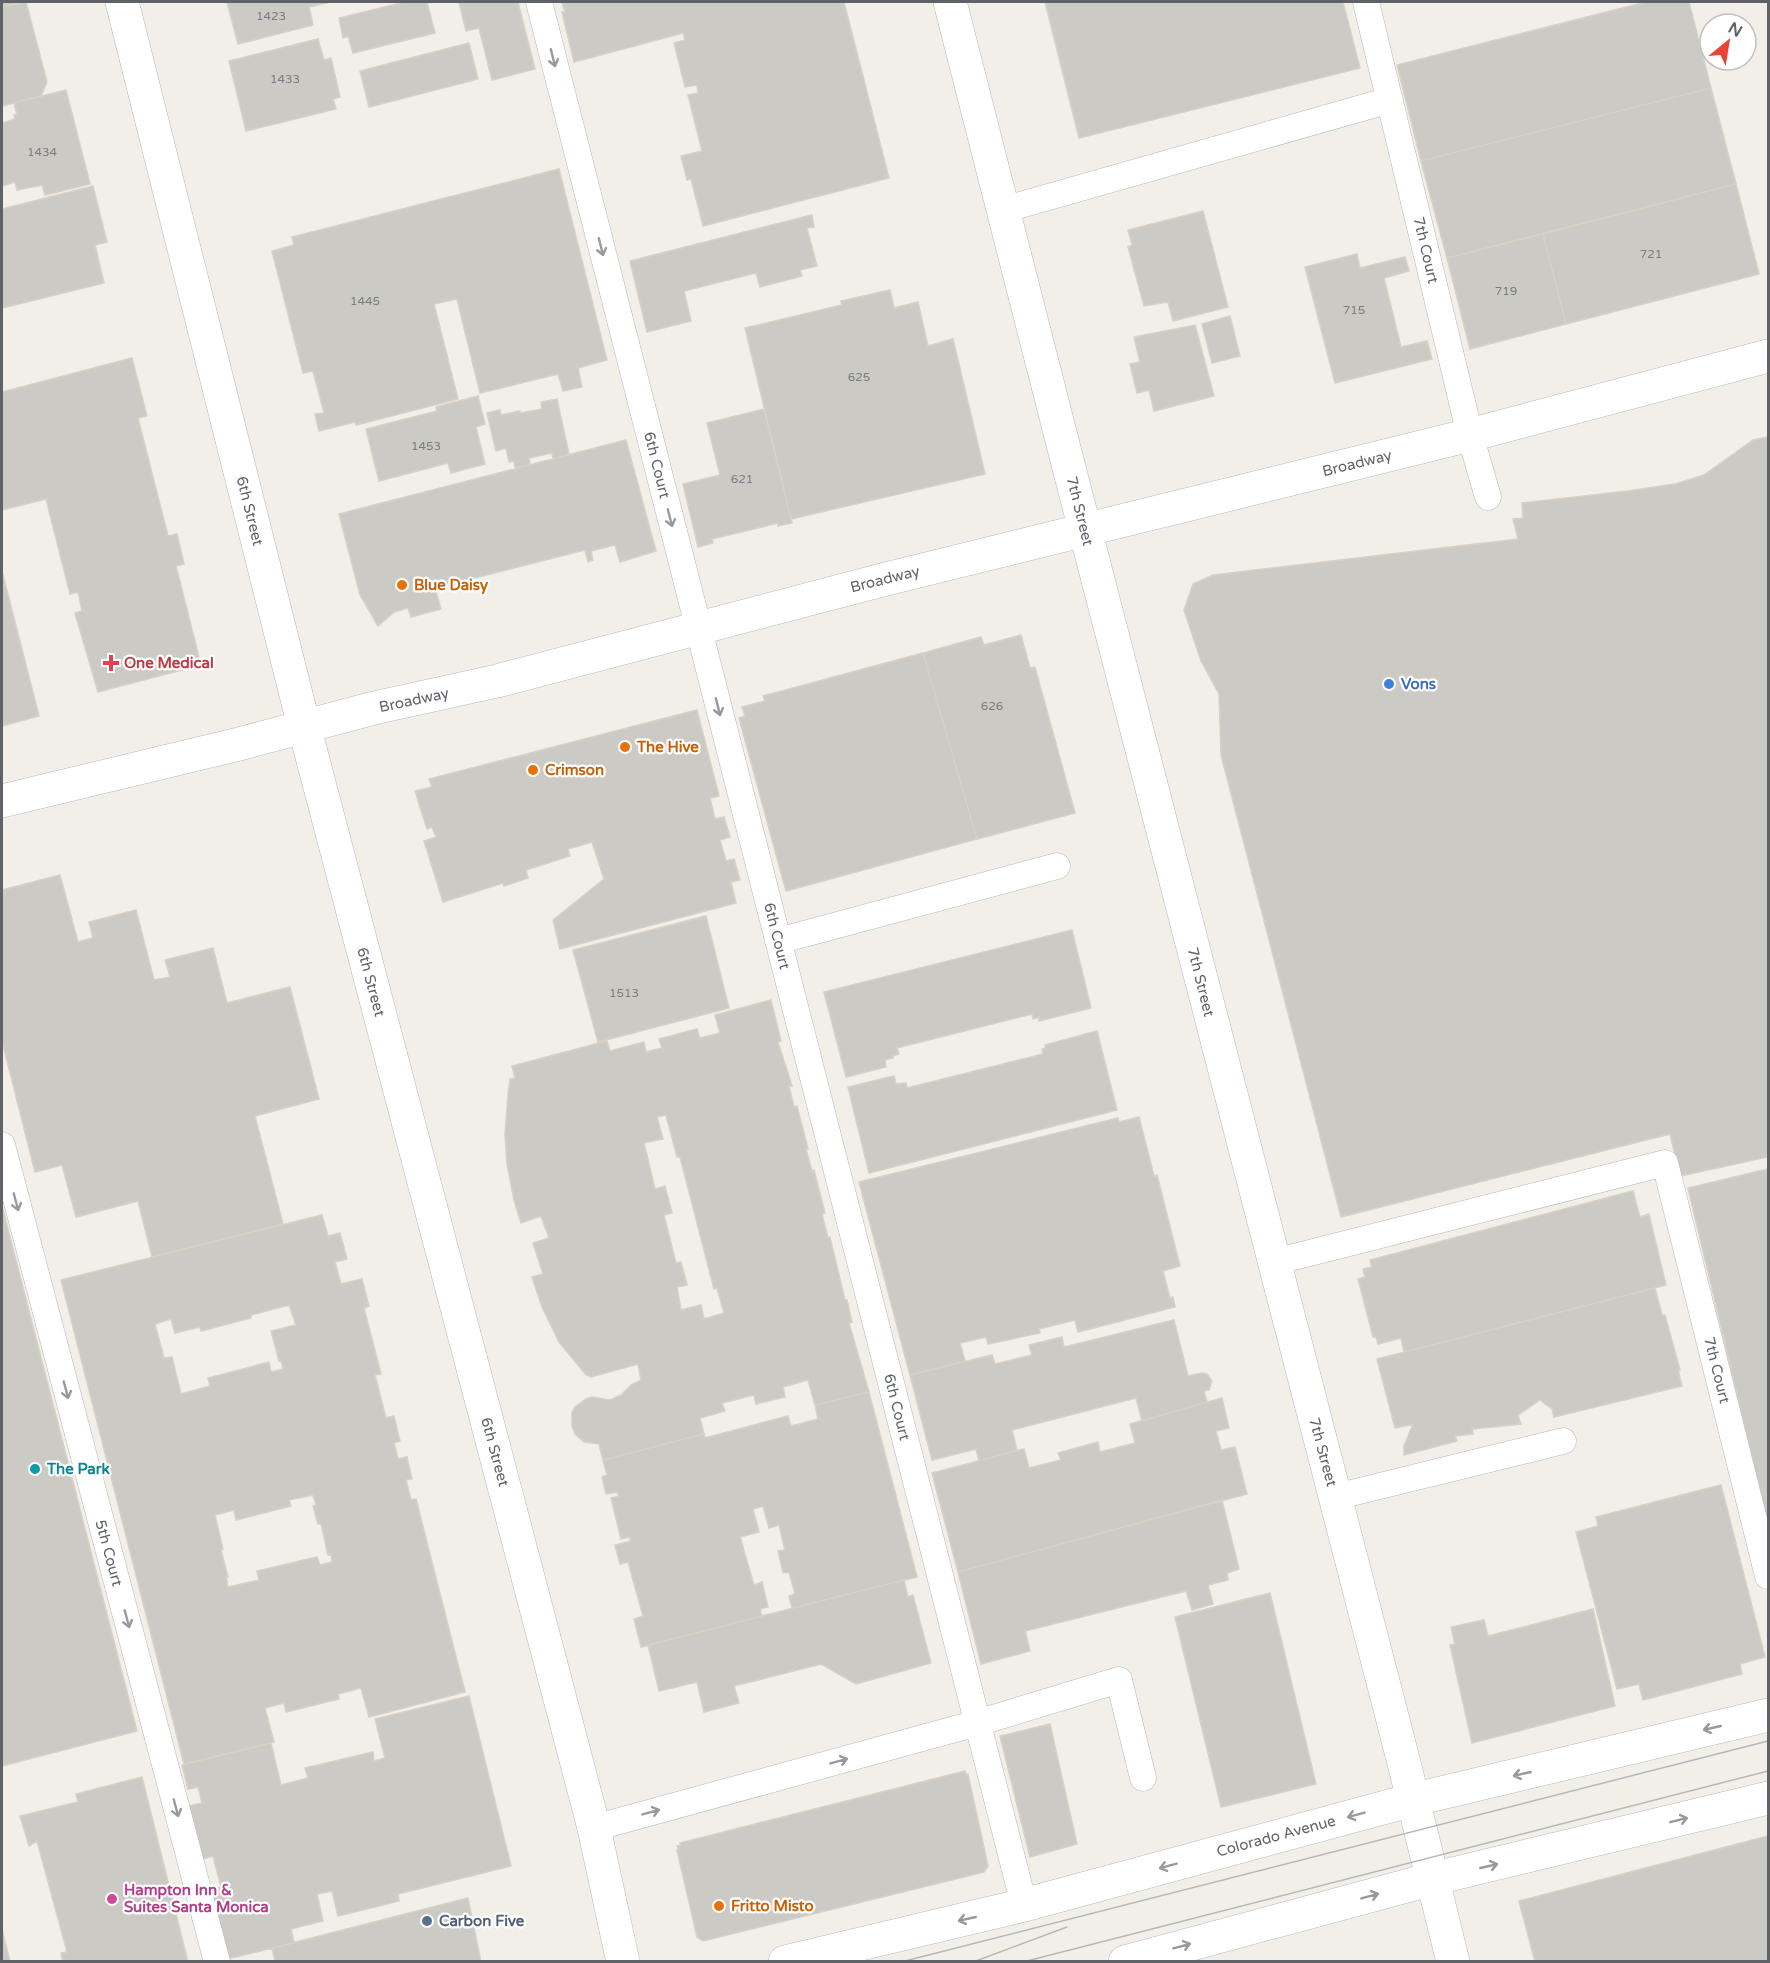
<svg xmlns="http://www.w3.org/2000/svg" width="1770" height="1963" font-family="'Varela Round',sans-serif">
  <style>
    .building { fill: #cccac5; stroke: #d6d1c6; stroke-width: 1.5; fill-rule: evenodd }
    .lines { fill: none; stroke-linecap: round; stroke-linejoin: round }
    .lane-casing { stroke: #b5b8bc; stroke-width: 27 }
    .street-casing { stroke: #b5b8bc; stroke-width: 34 }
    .secondary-casing { stroke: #b6babf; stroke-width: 34 }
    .lane { stroke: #fff; stroke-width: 26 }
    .street { stroke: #fff; stroke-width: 33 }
    .secondary { stroke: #fff; stroke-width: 33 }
    .tram { stroke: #b6b7b8; stroke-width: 1.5 }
    .oneway { stroke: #979a9d }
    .food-dot { fill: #e8710a; stroke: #fff; stroke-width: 2 }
    .health-dot { fill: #e0444e; stroke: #fff; stroke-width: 2 }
    .shop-dot { fill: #3f7fe0; stroke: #fff; stroke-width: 2 }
    .culture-dot { fill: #0f9aa8; stroke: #fff; stroke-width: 2 }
    .hotel-dot { fill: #d1479c; stroke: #fff; stroke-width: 2 }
    .service-dot { fill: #5c6f8a; stroke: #fff; stroke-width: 2 }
    .labels { text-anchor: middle; stroke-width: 4.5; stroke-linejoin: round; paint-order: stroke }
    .number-label { font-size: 12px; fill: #7a7d7f }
    .street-label { font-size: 15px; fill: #5f6368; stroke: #fff }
    .food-label { font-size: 15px; font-weight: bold; fill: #c56008; stroke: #fff; text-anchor: start }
    .health-label { font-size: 15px; font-weight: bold; fill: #be3a42; stroke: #fff; text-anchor: start }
    .shop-label { font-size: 15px; font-weight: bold; fill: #366cbe; stroke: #fff; text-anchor: start }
    .culture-label { font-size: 15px; font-weight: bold; fill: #0d838f; stroke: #fff; text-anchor: start }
    .hotel-label { font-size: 15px; font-weight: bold; fill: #b23c85; stroke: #fff; text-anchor: start }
    .service-label { font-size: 15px; font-weight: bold; fill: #4e5e75; stroke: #fff; text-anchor: start }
  </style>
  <rect width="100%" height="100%" fill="#f1efe8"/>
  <path class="building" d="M2,2H24L2,7Z
    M26,2L47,82L41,96L2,106V7Z
    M227,2H330L309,7L313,25L238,44Z
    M405,2H427L435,33L353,53L348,36L343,38L339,18Z
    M459,2H518L535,69L492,80L479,28L466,31Z
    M562,2H844L889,178L703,226L691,179L687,180L681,156L702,151L688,95L698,93L697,85L685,87L674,43L685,40L683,33L574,62L562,12H565Z
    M1045,2H1343L1360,68L1079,138Z
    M1646,2H1689L1711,88L1421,161L1397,65Z
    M318,39L324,60L331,58L340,97L333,99L336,109L246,131L229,61Z
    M469,43L478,79L369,107L360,71Z
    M1711,88L1736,184L1447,258L1421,161Z
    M66,90L90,184L45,195L42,185L17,190L15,182L2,186V123L15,119L14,115H17L14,103Z
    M559,169L607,360L578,368L582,387L563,391L558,374L480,393L457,299L434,304L458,399L356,425L355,422L319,431L315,414L324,413L313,371L303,373L272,251L294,245L292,237Z
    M1736,184L1759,274L1566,324L1543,234Z
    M93,186L107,242L95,245L104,283L2,308V209Z
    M1203,211L1228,307L1173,321L1168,302L1144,306L1128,247L1132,245L1128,230Z
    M812,215L814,227L807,228L817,266L800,270L802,276L760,287L756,273L684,291L691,321L647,332L630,261Z
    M1543,234L1566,324L1470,349L1447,258Z
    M1357,254L1360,268L1405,257L1409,271L1384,278L1401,347L1427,341L1432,359L1335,383L1305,267Z
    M890,290L894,308L918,302L928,346L953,339L985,474L791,519L745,328L842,305L841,301Z
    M1230,316L1240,356L1212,363L1202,324Z
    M1195,325L1214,396L1154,411L1149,390L1137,393L1130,364L1140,362L1134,337Z
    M132,358L147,416L138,418L168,536L177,534L184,564L176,566L201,665L98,692L75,613L82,611L78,592L70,594L46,499L2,510V392Z
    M478,396L485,424L476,427L485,464L451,473L448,463L379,481L366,429L437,411L436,407Z
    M557,399L569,454L553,459L552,453L529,458L530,465L515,468L514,461L509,462L506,448L496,451L487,413L500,410L501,415L520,411V413L542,409L541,402Z
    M764,409L792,523L778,526V523L712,539L713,543L698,547L683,484L720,475L707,423Z
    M1768,437V1157L1680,1176L1670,1134L1341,1217L1221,755L1219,694L1201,661L1184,610L1193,584L1213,575L1518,539L1513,519L1523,518L1522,503L1628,491L1675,484L1704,475L1753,440Z
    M626,440L656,551L620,562L615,545L591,551L593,560L588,562L585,550L435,588L441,609L411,617L408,608L394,612L378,626L360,595L339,514Z
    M2,571L39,716L2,726Z
    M1021,635L1030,668L1035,667L1075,813L977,839L923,653L981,637L984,645Z
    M923,653L977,839L786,891L739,718L745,716L742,707L765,701L763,696Z
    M697,710L719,796L710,798L715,819L724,817L730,837L720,840L726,861L734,859L740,880L731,882L736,903L560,949L553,920L604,879L592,842L568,849L570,856L526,870L528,878L504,886L503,883L443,902L424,841L436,837L432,827L427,829L415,791L432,787L429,779Z
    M60,875L78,942L93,938L89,922L136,910L154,980L170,977L165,960L213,948L227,1003L290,987L319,1099L255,1116L283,1224L152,1257L138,1201L76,1217L62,1165L35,1172L2,1041V890Z
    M706,916L729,1008L598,1042L573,950Z
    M1072,930L1091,1008L1039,1021V1017L1033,1019L1032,1014L897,1048L899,1054L893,1056V1058L885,1060L886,1067L846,1077L824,992Z
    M771,1000L781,1041L778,1042L792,1086H789L794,1107L797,1106L808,1149H806L812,1171L814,1170L825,1213L822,1214L828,1238L830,1237L845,1300H847L852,1322L849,1323L869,1392L815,1405L808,1380L783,1387L785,1397L756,1404L754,1395L722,1403L725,1411L700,1418L704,1434L603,1460L599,1444L584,1442L575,1434L572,1426V1412L575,1407L586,1399L592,1397L610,1400L621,1395L631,1385L641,1380L638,1364L591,1377L586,1375L559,1342L542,1307L532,1277L543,1274L533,1243L549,1238L541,1216L521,1223L514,1200L507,1164L505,1135L508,1095L510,1079L515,1078L512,1066L607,1041L610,1051L644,1042L646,1052L662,1048L659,1039L697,1029L700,1038L720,1033L715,1015ZM666,1115L677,1157H680L714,1289L717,1288L724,1313L704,1319L701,1305L681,1310L677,1287L687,1285L681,1262L676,1263L664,1215L672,1213L665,1186L655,1189L644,1143L663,1139L657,1117Z
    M1097,1031L1117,1110L869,1173L848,1087L894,1076L896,1084L906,1083L907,1088L1043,1054L1042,1049L1046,1048L1045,1045Z
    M1139,1117L1154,1176L1157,1175L1180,1266L1163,1271L1170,1298L1173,1297L1175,1307L1078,1332L1075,1320L1039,1329L1040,1333L988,1344L986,1337L960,1343L965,1361L910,1375L859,1182L1118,1118L1119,1122Z
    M1768,1169V1524L1688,1188Z
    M1633,1191L1640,1217L1649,1214L1666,1285L1404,1352L1401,1338L1378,1344L1376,1337H1373L1358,1279L1365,1277L1363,1269L1372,1267L1370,1260Z
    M2,1206L137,1731L2,1766Z
    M322,1215L328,1236L340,1233L347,1259L335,1262L341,1284L362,1279L369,1306L364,1308L381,1374L375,1375L386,1418L394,1416L400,1441L394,1443L398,1459L407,1457L412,1479L406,1480L411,1500L416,1499L465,1692L369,1717L361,1688L338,1694L339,1699L286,1712L284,1703L265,1708L274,1742L184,1764L61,1280ZM289,1305L296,1325L271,1331L279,1361L281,1360L283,1369L271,1372L269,1362L208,1378L210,1386L181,1394L172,1357L164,1358L155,1324L171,1319L175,1333L200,1327L201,1331L251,1318V1315ZM313,1495L316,1505L313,1506L318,1524H321L328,1555L331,1554L332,1562L320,1565L317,1557L257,1571L259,1580L228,1587L226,1577H228L221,1550L223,1549L215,1515L234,1510L236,1520L291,1506L289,1500Z
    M1655,1288L1662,1315H1665L1680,1370H1678L1682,1386L1554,1417L1552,1409L1540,1400L1518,1415L1521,1424L1472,1429L1473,1434L1455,1436L1457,1441L1404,1455V1446L1413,1424L1395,1428L1377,1359Z
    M1174,1320L1188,1376L1202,1373L1207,1374L1212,1381L1209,1390L1204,1391L1207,1402L1142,1421L1136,1398L1012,1430L1017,1450L979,1461L976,1449L932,1460L910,1375L992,1355L995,1364L1032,1355L1029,1345L1062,1337L1064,1347Z
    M869,1392L917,1577L792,1608L789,1596L795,1594L789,1572L783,1573L778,1551L785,1550L779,1525L769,1528L763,1506L753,1509L759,1532L740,1537L754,1585L762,1582L768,1607L760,1609L762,1616L641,1647L634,1619L643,1616L628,1562L620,1564L615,1545L631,1541L629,1537L621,1539L611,1498L619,1496L617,1492L606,1494L602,1477L607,1475L603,1460L704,1434L705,1438L788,1416L791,1426L818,1419L815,1405Z
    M1222,1398L1229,1428L1216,1431L1221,1450L1235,1447L1247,1494L958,1572L932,1473L1024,1449L1029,1468L1061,1460L1058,1453L1098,1442L1100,1452L1135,1443L1130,1424Z
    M1721,1485L1765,1657L1740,1664L1742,1674L1643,1700L1639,1684L1617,1689L1576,1532L1598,1526L1596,1517Z
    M1222,1500L1239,1569L1227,1573L1228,1580L1208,1585L1213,1604L1192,1610L1186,1591L1025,1631L1030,1651L981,1664L958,1572Z
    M904,1580L908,1597L913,1595L931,1663L856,1684L821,1664L734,1686L739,1703L704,1712L697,1682L659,1691L648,1645Z
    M1270,1593L1316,1784L1221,1807L1175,1617Z
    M1593,1609L1615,1706L1472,1743L1450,1645L1455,1644L1451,1627L1484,1620L1488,1636Z
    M469,1696L511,1866L398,1894L399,1901L338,1916L332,1891L317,1894L323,1921L291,1929L294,1943L227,1959L209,1890L221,1887L213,1856L202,1859L189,1806L202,1803L198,1787L188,1789L182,1765L271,1743L281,1785L308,1778L305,1768L373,1752L374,1761L385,1758L375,1719Z
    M1050,1724L1077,1844L1030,1857L1000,1736Z
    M965,1771L966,1775L968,1774L988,1866L984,1872L703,1941L697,1937L677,1850H679L677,1846L681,1845L680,1843Z
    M142,1777L188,1962H63L61,1953L67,1952L37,1841L29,1846L20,1816L78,1802L76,1794Z
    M1768,1836V1962H1535L1519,1901Z
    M468,1898L481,1962H275L272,1948Z
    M2,1929L10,1962H2Z"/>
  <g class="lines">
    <g class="lane-casing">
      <path id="lane" d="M539,2L1024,1905
        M1366,2L1470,435L1488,497
        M1003,210L1390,100
        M778,941L1057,866
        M2,1145L217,1962
        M1274,1262L1665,1163L1768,1576
        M1335,1497L1563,1441
        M594,1828L977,1723L1119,1680L1143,1778"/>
    </g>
    <g class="street-casing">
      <path id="street" d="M122,2L304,726L594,1828L623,1962
        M950,2L1066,456L1404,1763L1453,1962"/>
    </g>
    <g class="secondary-casing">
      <path id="secondary" d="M2,801L239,744L374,708L497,681L886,579L1470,435L1768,356
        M785,1962L1024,1905L1412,1800L1768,1715
        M1125,1962L1432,1879L1768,1798"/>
    </g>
    <use href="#lane" class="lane"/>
    <use href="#street" class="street"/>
    <use href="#secondary" class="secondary"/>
    <path class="tram" d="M901,1962L1768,1741
      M973,1962L1067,1927
      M1023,1962L1768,1771"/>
  </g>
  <defs><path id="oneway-shaft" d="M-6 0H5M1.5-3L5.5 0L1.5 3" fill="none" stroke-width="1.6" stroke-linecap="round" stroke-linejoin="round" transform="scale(1.5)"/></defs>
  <g class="oneway">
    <use href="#oneway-shaft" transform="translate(553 58) rotate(76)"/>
    <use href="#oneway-shaft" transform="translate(601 247) rotate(76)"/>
    <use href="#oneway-shaft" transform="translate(670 518) rotate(76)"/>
    <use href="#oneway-shaft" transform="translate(718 707) rotate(76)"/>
    <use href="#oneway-shaft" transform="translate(16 1202) rotate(75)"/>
    <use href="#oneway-shaft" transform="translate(66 1390) rotate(75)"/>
    <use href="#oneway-shaft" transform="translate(127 1619) rotate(75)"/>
    <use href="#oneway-shaft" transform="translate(1712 1728) rotate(167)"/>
    <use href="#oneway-shaft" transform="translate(839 1761) rotate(-15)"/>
    <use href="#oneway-shaft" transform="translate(1522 1774) rotate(167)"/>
    <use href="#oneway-shaft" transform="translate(176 1808) rotate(75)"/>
    <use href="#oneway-shaft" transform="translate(651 1812) rotate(-15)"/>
    <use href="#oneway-shaft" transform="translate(1356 1815) rotate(165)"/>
    <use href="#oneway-shaft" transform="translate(1679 1820) rotate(-14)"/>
    <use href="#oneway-shaft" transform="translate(1168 1866) rotate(165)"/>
    <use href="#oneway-shaft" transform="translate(1489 1866) rotate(-13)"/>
    <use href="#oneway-shaft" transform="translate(1370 1896) rotate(-15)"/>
    <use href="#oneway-shaft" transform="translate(967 1919) rotate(167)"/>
    <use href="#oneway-shaft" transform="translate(1182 1946) rotate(-15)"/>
  </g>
  <g class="food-dot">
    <circle cx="402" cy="585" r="6"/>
    <circle cx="625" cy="747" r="6"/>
    <circle cx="533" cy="770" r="6"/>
    <circle cx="719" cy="1906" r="6"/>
  </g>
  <path class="health-dot" d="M108 654h6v6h6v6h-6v6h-6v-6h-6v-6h6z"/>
  <circle class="shop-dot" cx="1389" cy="684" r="6"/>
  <circle class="culture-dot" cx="35" cy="1469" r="6"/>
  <circle class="hotel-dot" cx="112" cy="1899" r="6"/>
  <circle class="service-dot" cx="427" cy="1921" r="6"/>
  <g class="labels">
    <g class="number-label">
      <text x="271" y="20">1423</text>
      <text x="285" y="83">1433</text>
      <text x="42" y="156">1434</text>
      <text x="1651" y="258">721</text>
      <text x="1506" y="295">719</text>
      <text x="365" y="305">1445</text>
      <text x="1354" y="314">715</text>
      <text x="859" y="381">625</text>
      <text x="426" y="450">1453</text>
      <text x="742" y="483">621</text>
      <text x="992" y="710">626</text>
      <text x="624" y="997">1513</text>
    </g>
    <g class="street-label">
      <text transform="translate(1426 250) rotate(77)" y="5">7th Court</text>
      <text transform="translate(1357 463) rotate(-14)" y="5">Broadway</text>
      <text transform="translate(657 465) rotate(76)" y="5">6th Court</text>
      <text transform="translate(250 511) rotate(76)" y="5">6th Street</text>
      <text transform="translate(1080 511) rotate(76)" y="5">7th Street</text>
      <text transform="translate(885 579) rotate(-14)" y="5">Broadway</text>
      <text transform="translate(414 700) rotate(-12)" y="5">Broadway</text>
      <text transform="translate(777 936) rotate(76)" y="5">6th Court</text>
      <text transform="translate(371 982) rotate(75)" y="5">6th Street</text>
      <text transform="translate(1201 982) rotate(76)" y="5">7th Street</text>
      <text transform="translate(1717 1370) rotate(76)" y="5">7th Court</text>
      <text transform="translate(897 1407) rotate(76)" y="5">6th Court</text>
      <text transform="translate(495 1452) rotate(75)" y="5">6th Street</text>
      <text transform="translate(1323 1452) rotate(75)" y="5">7th Street</text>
      <text transform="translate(109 1553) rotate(75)" y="5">5th Court</text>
      <text transform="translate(1276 1836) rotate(-15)" y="5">Colorado Avenue</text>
    </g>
    <g class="food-label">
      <text x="414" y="590">Blue Daisy</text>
      <text x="637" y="752">The Hive</text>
      <text x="545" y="775">Crimson</text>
      <text x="731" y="1911">Fritto Misto</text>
    </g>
    <g class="health-label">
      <text x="124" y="668">One Medical</text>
    </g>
    <g class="shop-label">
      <text x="1401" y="689">Vons</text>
    </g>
    <g class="culture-label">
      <text x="47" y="1474">The Park</text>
    </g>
    <g class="hotel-label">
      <text x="124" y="1895">Hampton Inn &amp;<tspan x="124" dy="17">Suites Santa Monica</tspan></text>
    </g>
    <g class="service-label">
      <text x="439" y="1926">Carbon Five</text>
    </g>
  </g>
  <rect width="1770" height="1963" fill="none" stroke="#5f6368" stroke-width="6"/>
  <g transform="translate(1728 42) rotate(30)"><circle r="28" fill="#ffffff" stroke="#bfc1c3" stroke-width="1.5"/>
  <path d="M0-4.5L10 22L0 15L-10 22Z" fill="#ea4335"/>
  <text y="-9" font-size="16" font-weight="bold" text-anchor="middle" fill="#5f6368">N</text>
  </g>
</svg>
